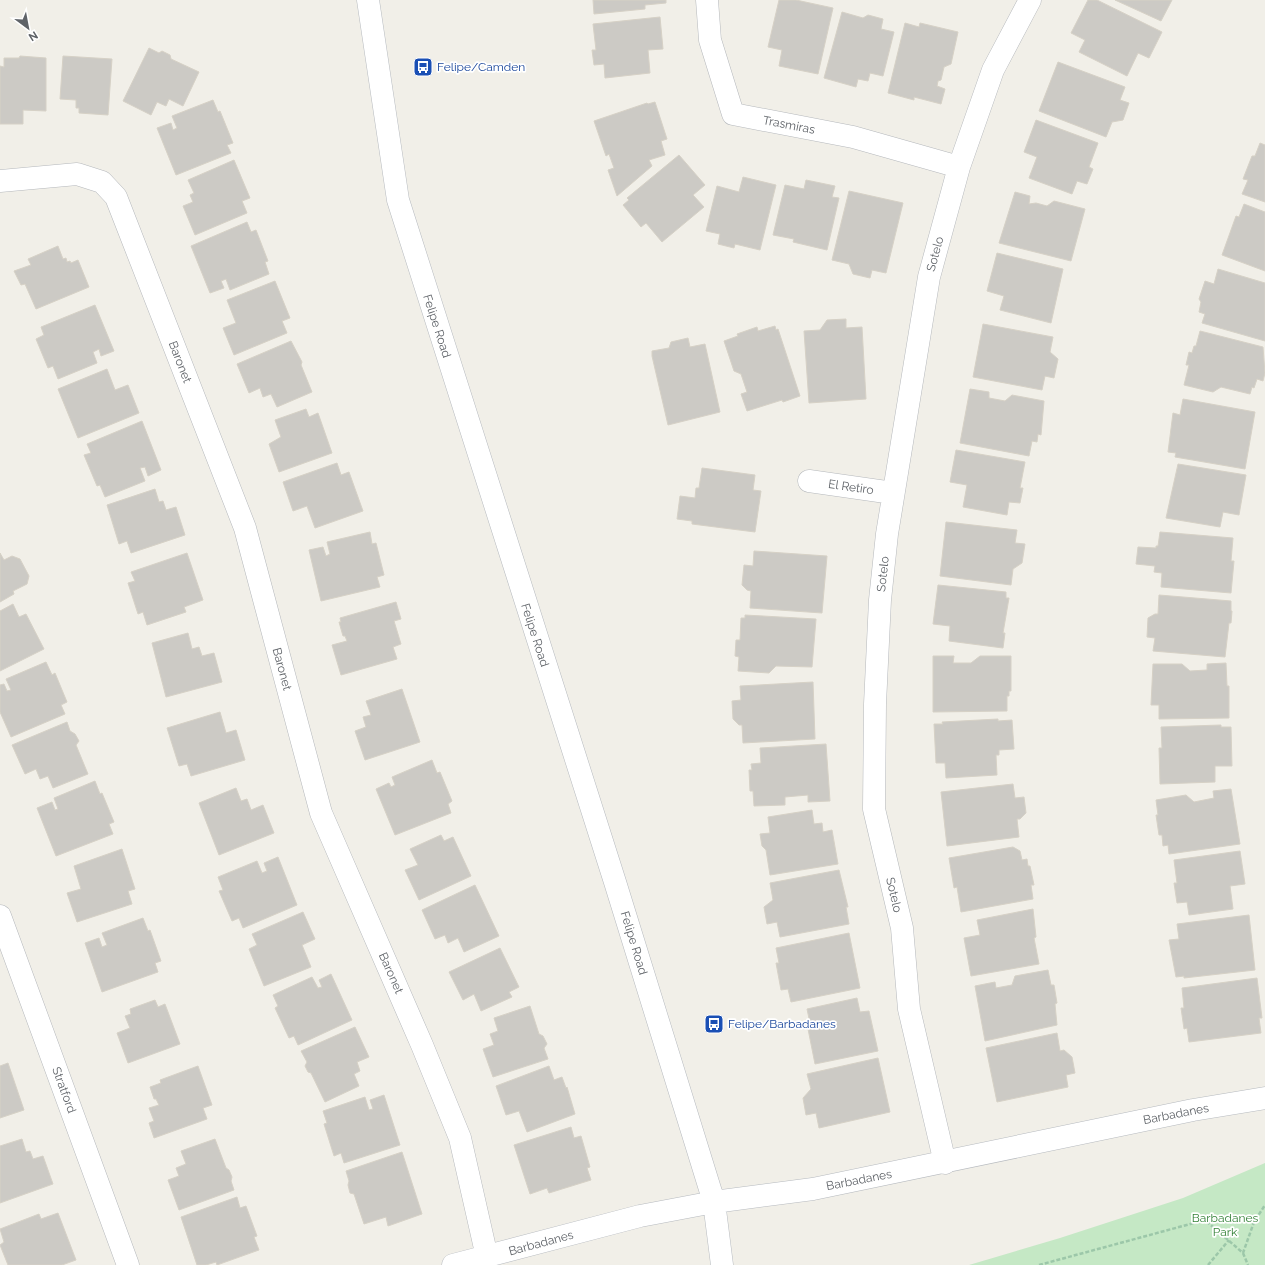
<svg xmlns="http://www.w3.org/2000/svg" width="1265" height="1265" font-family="Raleway,sans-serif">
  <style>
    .green { fill: #c5e8c5 }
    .building { fill: #cccac5; stroke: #d6d1c6 }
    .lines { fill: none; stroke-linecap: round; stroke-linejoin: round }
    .street-casing { stroke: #b5b8bc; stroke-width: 23 }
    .secondary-casing { stroke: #b6babf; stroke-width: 23 }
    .path { stroke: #9cc7a9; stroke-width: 2.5; stroke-dasharray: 4 2; stroke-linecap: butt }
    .street { stroke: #fff; stroke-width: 22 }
    .secondary { stroke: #fff; stroke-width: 22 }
    .labels { text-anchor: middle; stroke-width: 3.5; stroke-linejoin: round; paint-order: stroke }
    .transit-label { font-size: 12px; fill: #164399; stroke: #fff; text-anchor: start }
    .street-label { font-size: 12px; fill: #5f6368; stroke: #fff }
    .park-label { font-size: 12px; fill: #348238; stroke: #fff }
  </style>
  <rect width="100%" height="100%" fill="#f1efe8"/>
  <path class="green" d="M1265,1163V1265H969L1060,1238L1183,1198Z"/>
  <path class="building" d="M593,0H666V3L645,5V9L594,14Z
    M779,0H796L833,8L818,74L779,66L782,50L768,47Z
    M1088,0H1097L1162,32L1149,58L1138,53L1127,76L1079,52L1085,40L1071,33Z
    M1115,0H1172L1161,21Z
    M842,12L863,18L868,15L883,19L881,29L894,32L883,76L870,73L868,81L858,79L856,87L824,78Z
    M660,17L663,49L648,50L650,73L605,78L604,64L594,65L592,50H596L593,24Z
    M905,23L919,27L920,23L958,32L951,64L944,67L941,80L938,81L937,86L945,89L941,104L914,97V100L888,93Z
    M149,48L159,53L162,51L170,55L171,59L199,72L183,106L169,99L166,106L157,102L151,115L123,101Z
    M20,56L46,58V111L23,110V124H0V66L4,67V58H19Z
    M63,56L112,59L108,115L79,113V108H76V100L60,99Z
    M1058,62L1125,87L1120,100L1129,103L1123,120L1112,122L1106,137L1039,111Z
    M213,100L218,112L220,111L233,143L227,145L231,153L176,175L157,128L171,123L173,130L177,128L172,116Z
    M655,102L667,139L661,141L665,155L649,160L652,166L617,196L608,170L614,168L609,154L606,156L594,121L647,103L648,104Z
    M1036,120L1098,143L1089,167L1093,169L1087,184L1077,181L1072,194L1029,178L1037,157L1024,152Z
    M1260,143L1265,145V202L1242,194L1248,180L1243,179L1252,156H1255Z
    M679,155L705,185L693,195L704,207L662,242L646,223L641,227L623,205L629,200L627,198Z
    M234,160L250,198L242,201L247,213L195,235L183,206L193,202L190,195L194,193L188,180Z
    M743,177L776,185L760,250L735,244L734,248L718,244L720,234L706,231L717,186L739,192Z
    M806,180L835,186L832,197L839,198L827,250L793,242L794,239L773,235L785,185L804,189Z
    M849,191L903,203L886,273L872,270L870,278L853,274L849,264L832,260Z
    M1015,192L1030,196L1029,204L1036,203L1047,206L1054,201L1085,209L1071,261L999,243Z
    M1244,204L1265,212V271L1222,255L1236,216L1239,217Z
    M247,222L251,232L256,230L268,261L265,262L269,274L230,290L226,279L221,281L224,288L210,293L191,246Z
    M58,246L63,259L66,258L67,262L70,261L71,263L78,260L89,287L36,309L25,284L21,285L14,271L31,265L28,259Z
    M997,253L1063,269L1051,323L1000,310L1004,296L987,291Z
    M1218,269L1265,283V341L1202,323L1205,314L1199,312L1201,302L1199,299L1205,281L1214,284Z
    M275,281L290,318L282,321L287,333L234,355L223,328L236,323L227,300Z
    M95,305L114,351L101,356L99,349L93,352L97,363L58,379L53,366L48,368L36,339L44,335L41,327Z
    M846,319V328L862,327L866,399L809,403L804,331L820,330L827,320Z
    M983,324L1053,337L1050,352L1058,359L1054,378L1045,376L1042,390L973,377Z
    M775,326L776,330L778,329L800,396L783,402L782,400L747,411L741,394L747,392L741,374L734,371L724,341L738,336L737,334L757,327L758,331Z
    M1200,331L1263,347L1265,373L1263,381L1257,379L1254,388L1252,387L1250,394L1221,387L1213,392L1184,385L1189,365H1186L1189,352L1192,353L1194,346H1196Z
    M688,338L690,347L705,344L720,412L668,425L652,356V351L669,348L671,342Z
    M291,341L302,362L301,365L312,392L277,407L271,394L263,397L260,388L249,393L237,364Z
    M107,369L115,390L128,385L139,413L78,438L58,389Z
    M970,389L989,392V398L1005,401L1012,395L1044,401L1041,435L1038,434L1037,442L1032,441L1029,456L960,443Z
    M1183,399L1255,412L1245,469L1175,457L1176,453L1168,452L1173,413L1180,415Z
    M306,409L309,417L318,413L332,453L279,472L269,444L281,437L275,420Z
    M142,421L161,470L148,476L145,467L140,468L145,481L105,497L100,485L97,486L84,455L91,453L87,444Z
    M956,450L1025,462L1020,488H1023L1020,503L1009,502L1007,515L963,507L967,485L950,482Z
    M337,463L341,475L349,472L363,511L315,528L307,506L293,511L283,482Z
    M1178,464L1246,475L1239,515L1223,512L1220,527L1166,518Z
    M702,468L755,475L753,490L761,491L755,532L692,524V521L677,519L680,496L695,498L696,488H699Z
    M155,489L159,502L163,501L166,510L176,507L185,535L131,553L127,541L119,544L107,505Z
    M946,522L1017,530L1015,543L1025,544L1022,563L1013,569L1011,585L940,576Z
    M370,532L372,544L376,543L384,575L377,577L380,587L321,601L309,550L323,547L326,556L330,554L327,542Z
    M1160,532L1233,538L1231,561H1234L1231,593L1161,587L1162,573L1154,572L1155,566L1136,564L1138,547L1156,548V546H1158Z
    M754,551L827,556L822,613L750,608L751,591L747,590L742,585L744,565L753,566Z
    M0,553L4,560L12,556L20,559L29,576L27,584L13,591L14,594L0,602Z
    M187,553L203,600L184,607L186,612L147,625L143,612L138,614L128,583L135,581L131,572Z
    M938,585L1006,592V598H1009L1003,633H1005L1003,648L949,641L950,626L933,624Z
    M1159,595L1231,601V611H1232L1231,623H1229L1225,657L1153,651L1155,638L1147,637L1148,618L1155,614H1158Z
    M396,602L401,619L394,621L401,644L393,647L397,659L341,675L332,645L347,641L345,636H343L339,622H341L340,618Z
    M13,604L19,617L26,614L44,649L0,671V611Z
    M745,615L816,619L812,667L776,666L769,673L738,671L739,657L735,656L736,640H740L741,618H745Z
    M188,633L192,649L199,647L202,656L214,653L222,682L166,697L152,643Z
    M933,656H954L953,663H971L980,656H1011V691H1009V696H1007V711L933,712Z
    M46,662L52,675L55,673L67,702L61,705L65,714L11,737L0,712V685L4,684L7,691L11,690L6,679Z
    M1226,663L1227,686H1229V718L1159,719V705H1151L1153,664H1182L1190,671L1207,670V664Z
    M813,682L815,739L743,743L742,725H739L733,719L732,701L741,700L740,686Z
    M402,689L420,742L365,760L355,731L366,727L363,717L371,715L366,701Z
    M220,712L226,733L236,730L245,760L191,776L187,764L179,766L167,728Z
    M998,719V721L1012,720L1014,749L999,750V755H996L997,775L946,778L945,763H936L934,724H943L942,722Z
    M67,722L70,731L75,734L79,741L76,745L88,774L53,788L48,776L40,779L36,769L25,774L12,745Z
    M1221,725V727H1231L1232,766H1215V782L1160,784L1159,748H1162L1161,727Z
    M826,744L830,801L808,802V795L785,797V805L754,806L753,791H750L749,770H752L751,764L761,763L760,748Z
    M432,760L437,773L440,772L452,801L448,804L451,813L395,835L376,789L389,783L391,787L395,785L392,777Z
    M95,781L100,794L102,793L114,822L109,824L113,834L56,856L37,808L52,802L55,810L58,809L54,798Z
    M1013,784L1015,798L1024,797L1026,813L1020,819H1017L1019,837L947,846L941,792Z
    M236,788L241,801L247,799L251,810L263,805L274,833L219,855L199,803Z
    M1231,789L1240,844L1169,854L1168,845L1163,846L1162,835H1159L1156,815H1158L1156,800L1186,795L1194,802L1214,798L1213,791Z
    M812,810L814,824L822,823L823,832L832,830L838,864L770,875L766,850L762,846L760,834L770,833L768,817Z
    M441,835L444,841L453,837L471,876L419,900L405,870L418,865L410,849Z
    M1013,847L1020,851L1022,860L1027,859L1028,866H1030L1034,885H1031L1033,899L961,912L957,887L954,888L949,858Z
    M122,849L135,889L128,891L132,904L77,922L67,893L81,889L74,866Z
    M1240,851L1245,884L1230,886L1233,909L1189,915L1187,902L1177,903L1174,883H1177L1174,860Z
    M278,857L297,905L243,928L239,918L232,921L219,891L223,890L218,877L257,861L262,873L267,871L264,863Z
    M839,870L848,907H846L849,924L780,937L777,922L767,924L764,907L773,900L770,883Z
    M475,885L499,936L464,952L458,938L448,943L445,935L435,939L422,910Z
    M1033,909L1036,937L1034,938L1039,964L971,976L964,938L980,935L977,920Z
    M303,912L315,939L302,945L311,967L264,986L249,949L257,945L252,934Z
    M1249,915L1255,970L1184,978V976L1176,977L1169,940L1179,939L1177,924Z
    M143,918L148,931L150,930L161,961L155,963L158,972L102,992L85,943L99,938L102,947L107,945L102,933Z
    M849,933L860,988L791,1002L788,989L781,990L776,963H779L776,948Z
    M500,948L519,987L509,992L512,997L481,1011L474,994L463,1000L449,972Z
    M1048,970L1051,985H1054L1057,1003L1055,1004L1057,1025L985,1041L975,986L995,982L996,988L1012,985L1015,976Z
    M331,974L352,1020L298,1045L294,1036L289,1038L275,1008L278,1006L273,995L312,977L318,988L322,987L319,980Z
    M1257,978L1262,1018H1259L1261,1033L1189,1042L1187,1028L1184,1029L1181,1008H1184L1182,988Z
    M857,998L860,1012L869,1011L878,1051L815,1064L808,1029L811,1028L807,1009Z
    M155,1000L158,1007L165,1004L180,1044L128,1063L117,1033L130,1028L125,1016L131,1014L130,1009Z
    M530,1006L539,1034L543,1036L547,1044L544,1048L548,1059L493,1077L483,1049L494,1045L490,1034L498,1031L494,1018Z
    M355,1027L369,1057L357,1062L360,1071L354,1074L359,1086L325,1102L311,1073L308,1072L305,1066L307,1062L301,1051Z
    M1057,1033L1060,1051L1064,1050L1072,1057L1075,1073L1066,1075L1068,1087L997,1102L986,1048Z
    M878,1058L890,1112L819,1128L816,1113L806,1115L803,1098L811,1089L807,1074Z
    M8,1063L24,1110L0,1118V1066Z
    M198,1066L212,1105L203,1108L207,1119L154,1138L149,1123L154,1121L149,1108L159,1105L156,1099H154L150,1087L161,1083L160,1080Z
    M549,1066L554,1080L562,1077L566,1088L567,1087L575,1114L527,1132L519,1111L506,1115L496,1086Z
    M384,1095L400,1145L344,1163L341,1153L334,1156L324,1124L327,1123L323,1111L365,1097L369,1110L373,1109L370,1100Z
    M571,1127L574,1138L581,1136L590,1167L587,1168L591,1180L549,1193L547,1188L530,1194L514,1145Z
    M22,1139L26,1152L30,1151L33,1159L43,1156L53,1184L0,1203V1146Z
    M215,1139L226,1168L229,1170L232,1177L231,1181L234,1190L179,1210L168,1180L179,1176L176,1168L186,1164L181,1151Z
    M402,1152L422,1214L388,1226L386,1217L364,1224L354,1194L350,1193L348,1185L349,1181L346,1171Z
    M237,1197L240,1208L246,1206L257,1236L254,1237L259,1250L217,1265L216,1262L206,1265H197L181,1217Z
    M58,1213L76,1260L62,1265H8L0,1245L4,1242L0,1229L39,1214L41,1219Z"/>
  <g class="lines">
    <g class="street-casing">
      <path id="street" d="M707,0L710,40L733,114L853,137L959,167
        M0,181L77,174L102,182L116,197L245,528L321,813L422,1045L460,1138L487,1257
        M809,481L893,493
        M0,916L128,1265
        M945,1163L909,1009L902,928L874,809L875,704L880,600L887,534L929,277L959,167L993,70L1030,0"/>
    </g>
    <g class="secondary-casing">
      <path id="secondary" d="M368,0L398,200L615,882L714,1202L722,1265
        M453,1265L640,1216L714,1202L813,1189L1193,1110L1265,1098"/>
    </g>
    <path class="path" d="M1243,1253L1248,1265
      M1039,1265L1205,1220L1243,1253L1254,1222L1265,1205
      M1208,1265L1229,1240"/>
    <use href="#street" class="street"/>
    <use href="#secondary" class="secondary"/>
  </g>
  <defs>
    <g id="bus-square" transform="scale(1)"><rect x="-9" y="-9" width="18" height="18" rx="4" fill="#1a4fb4" stroke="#fff"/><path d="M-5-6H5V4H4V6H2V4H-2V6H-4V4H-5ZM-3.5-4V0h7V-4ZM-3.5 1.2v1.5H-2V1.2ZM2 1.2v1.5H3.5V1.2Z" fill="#fff"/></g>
  </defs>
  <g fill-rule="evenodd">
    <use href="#bus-square" x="423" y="67"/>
    <use href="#bus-square" x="714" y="1024"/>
  </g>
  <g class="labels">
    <g class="transit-label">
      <text x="437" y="71">Felipe/Camden</text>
      <text x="728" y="1028">Felipe/Barbadanes</text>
    </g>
    <g class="street-label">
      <text transform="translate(789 125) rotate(11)" y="4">Trasmiras</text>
      <text transform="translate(935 254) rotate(-75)" y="4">Sotelo</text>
      <text transform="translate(437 326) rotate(72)" y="4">Felipe Road</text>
      <text transform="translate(180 362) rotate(69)" y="4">Baronet</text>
      <text transform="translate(851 487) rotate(8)" y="4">El Retiro</text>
      <text transform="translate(883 574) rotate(-84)" y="4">Sotelo</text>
      <text transform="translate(535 635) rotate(72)" y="4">Felipe Road</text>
      <text transform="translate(282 669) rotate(75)" y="4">Baronet</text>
      <text transform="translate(894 895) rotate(77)" y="4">Sotelo</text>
      <text transform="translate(634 943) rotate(73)" y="4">Felipe Road</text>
      <text transform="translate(391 973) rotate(66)" y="4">Baronet</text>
      <text transform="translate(64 1090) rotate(70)" y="4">Stratford</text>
      <text transform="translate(1176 1114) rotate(-11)" y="4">Barbadanes</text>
      <text transform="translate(859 1180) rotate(-11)" y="4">Barbadanes</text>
      <text transform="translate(541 1243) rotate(-15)" y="4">Barbadanes</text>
    </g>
    <g class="park-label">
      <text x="1225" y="1222">Barbadanes<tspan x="1225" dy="14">Park</tspan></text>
    </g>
  </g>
  <g transform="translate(28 28) rotate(148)" stroke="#ffffff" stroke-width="3" paint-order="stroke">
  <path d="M0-3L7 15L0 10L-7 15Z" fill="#5f6368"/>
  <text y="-6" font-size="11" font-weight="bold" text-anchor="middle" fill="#5f6368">N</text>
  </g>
</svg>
